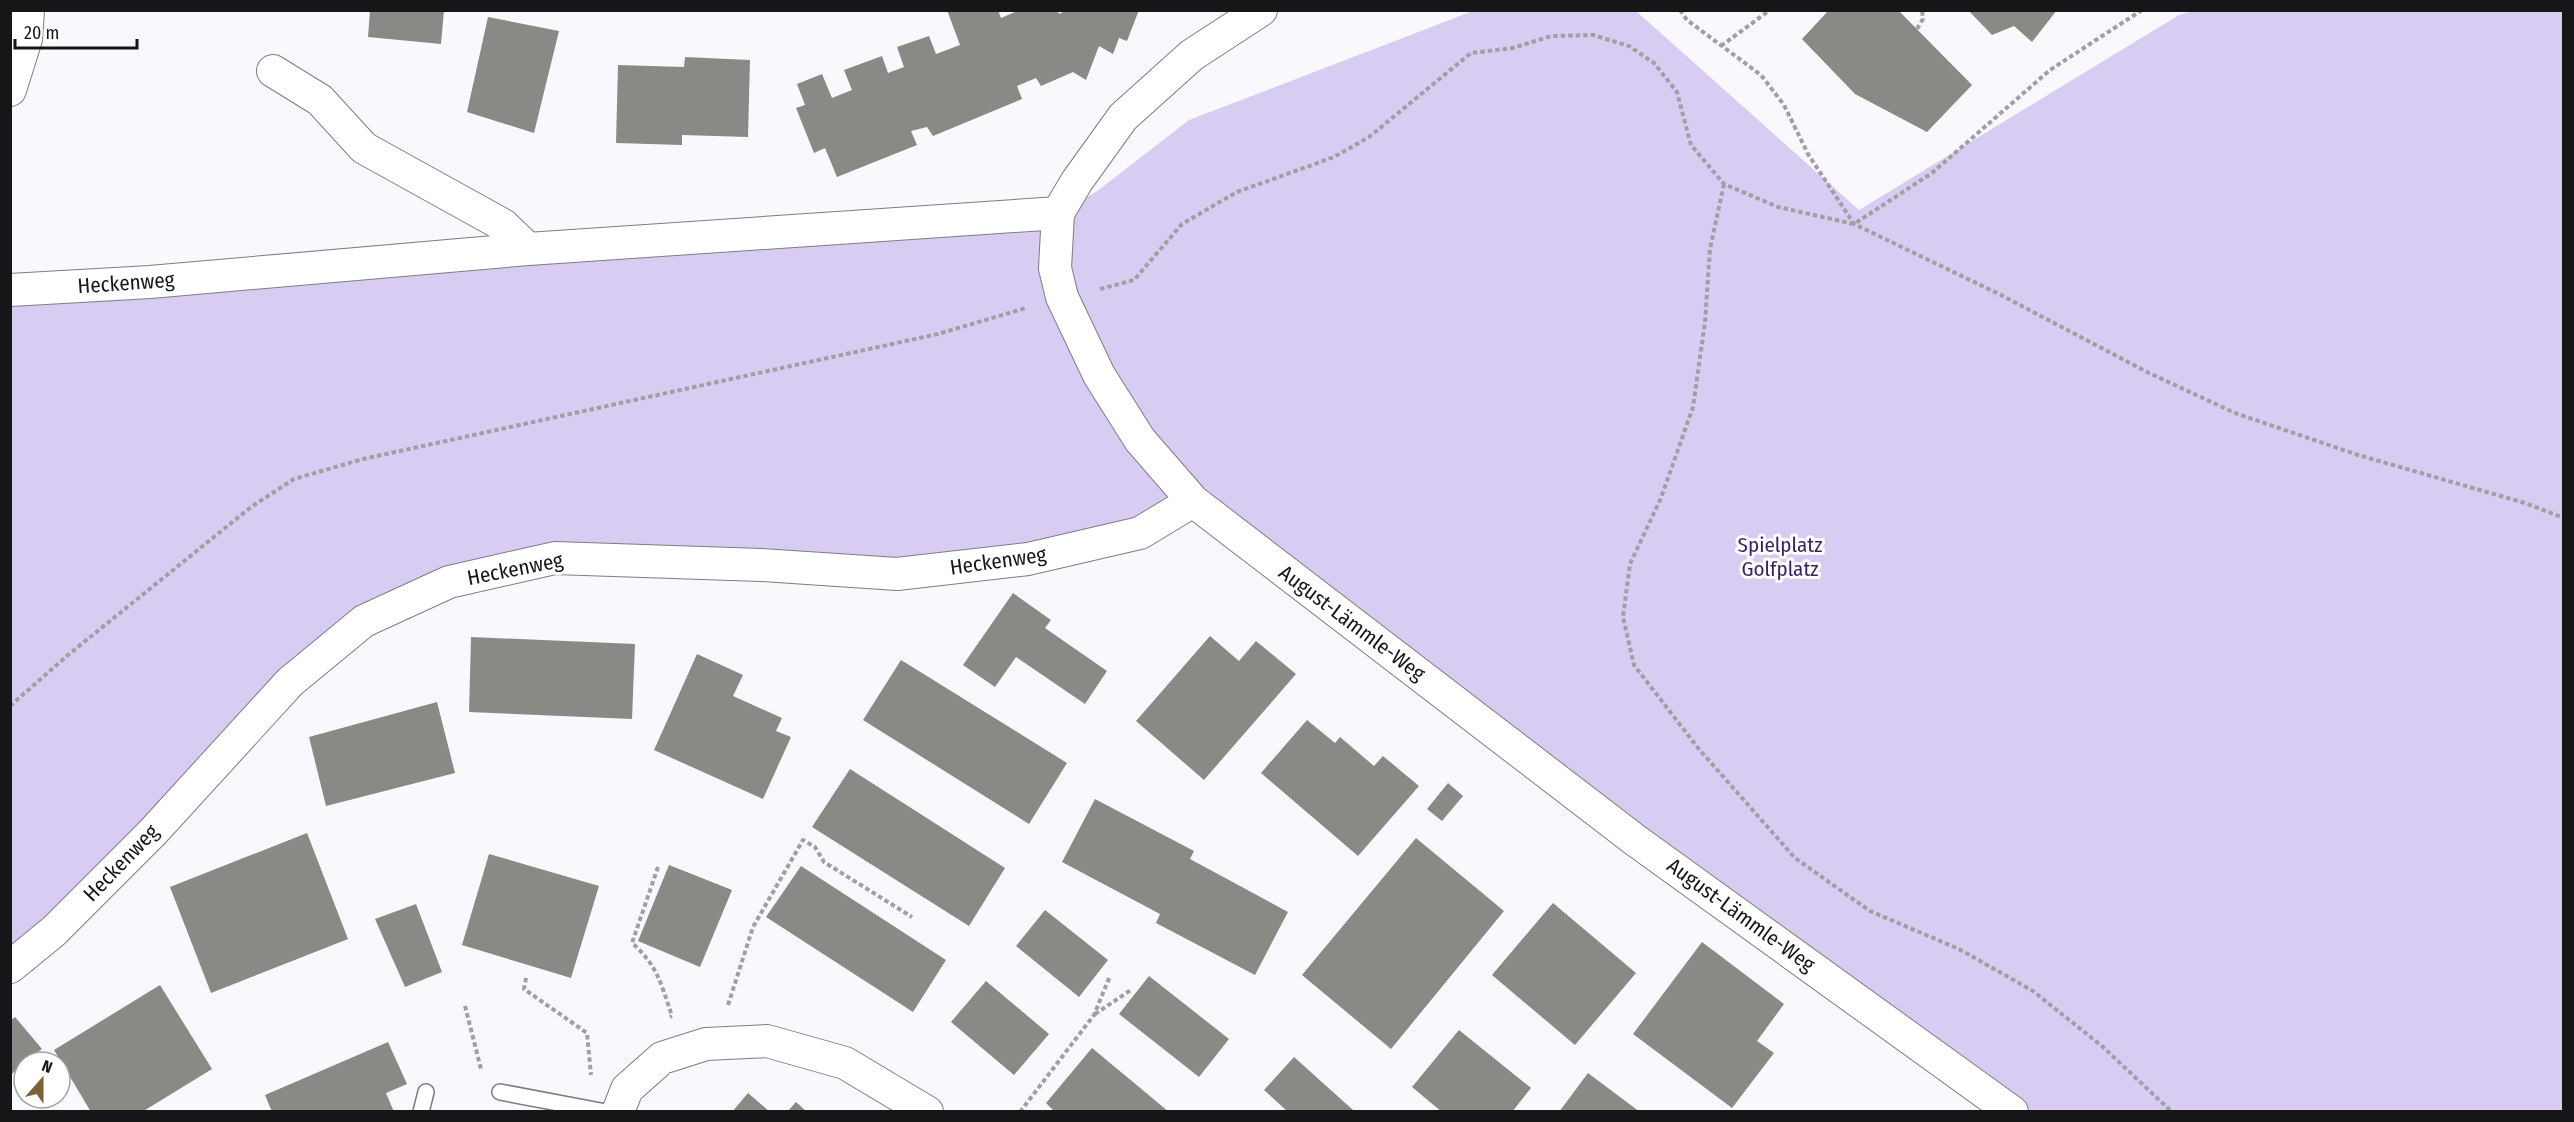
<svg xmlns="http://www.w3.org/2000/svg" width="2574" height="1122" font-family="'Fira Sans Condensed',sans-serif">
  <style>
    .green { fill: #d8ccf3 }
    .building { fill: #8b8985 }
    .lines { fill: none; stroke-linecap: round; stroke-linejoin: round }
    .lane-casing { stroke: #7e7d81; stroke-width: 18 }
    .street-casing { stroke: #7e7d81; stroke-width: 34 }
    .path { stroke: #a09fa2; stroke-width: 4; stroke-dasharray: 4.5 3; stroke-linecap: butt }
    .lane { stroke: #fff; stroke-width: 15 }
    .street { stroke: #fff; stroke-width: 32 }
    .labels { text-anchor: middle; stroke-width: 6; stroke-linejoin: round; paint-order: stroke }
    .street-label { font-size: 21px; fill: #161517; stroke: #fff }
    .park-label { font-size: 21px; fill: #3b1f63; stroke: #fff }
  </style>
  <rect width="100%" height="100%" fill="#f9f8fc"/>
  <path class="green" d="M1473,11H1636L1859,210L2179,15L2192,11H2563V1111H2012L1192,501L1028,559L555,558L365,621L11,967V294L1058,213L1096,192L1189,120Z"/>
  <path class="building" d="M370,10H444L441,44L368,37Z
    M947,10H998L1001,18L1020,10H1053L1061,14L1062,10H1139L1127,41L1119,38L1113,54L1099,46L1086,80L1073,72L1041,86L1036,78L1017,86L1022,99L933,136L927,127L911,131L917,145L837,177L825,148L814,153L796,108L805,105L797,84L822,74L832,98L852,90L844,70L882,56L888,73L904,67L897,47L929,36L936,54L960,45Z
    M1829,10H1898L1972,85L1927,132L1855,94L1802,39Z
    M1968,10H2057L2032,42L2014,26L1992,35Z
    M488,17L559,31L534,133L467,112Z
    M685,57L750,60L748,137L682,135V145L616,143L618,65L684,67Z
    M1013,593L1051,620L1045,628L1107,671L1085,704L1016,657L995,687L963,665Z
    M1210,636L1239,661L1256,641L1296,674L1204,780L1136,721Z
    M471,637L635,644L632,719L469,712Z
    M697,654L743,675L733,696L782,718L776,731L791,737L763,799L654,750Z
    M901,660L1067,763L1029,824L863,720Z
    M437,702L455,773L326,806L309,737Z
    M1307,720L1335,743L1340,737L1374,766L1383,756L1419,786L1358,856L1261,773Z
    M850,769L1005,868L969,926L812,827Z
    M1448,783L1463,796L1442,821L1427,809Z
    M1095,799L1194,851L1190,859L1288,912L1255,975L1156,923L1160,914L1062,862Z
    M307,833L348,939L211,993L170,887Z
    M1416,838L1504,911L1391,1049L1302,975Z
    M489,854L599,886L571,978L462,945Z
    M669,865L732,890L700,967L638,941Z
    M801,866L946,960L913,1012L766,917Z
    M1553,903L1636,973L1575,1045L1492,975Z
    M416,904L442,972L405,987L375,919Z
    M1045,910L1108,960L1079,997L1016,946Z
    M1702,942L1784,1004L1757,1041L1774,1053L1732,1108L1633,1034Z
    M1149,976L1229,1039L1199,1077L1119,1014Z
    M986,981L1049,1034L1014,1075L951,1022Z
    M160,985L212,1069L142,1112H91L54,1050Z
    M15,1017L42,1049L24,1062L10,1076V1021Z
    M1459,1030L1531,1088L1512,1112H1442L1412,1087Z
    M388,1042L407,1084L386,1093L394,1112H272L265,1095Z
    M1092,1048L1133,1082L1169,1112H1055L1046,1103Z
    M1294,1057L1353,1110L1352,1112H1288L1264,1090Z
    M1588,1073L1640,1112H1559Z
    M748,1093L770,1112H732Z
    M796,1102L807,1112H787Z"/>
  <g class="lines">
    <g class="lane-casing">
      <path id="lane" d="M500,1092L606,1112
        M421,1112L426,1092"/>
    </g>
    <g class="street-casing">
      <path id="street" d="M1261,10L1192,55L1123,117L1077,181L1058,213L1055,268L1062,297L1099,375L1140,440L1193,501L1635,840L2012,1112
        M273,71L320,100L364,148L503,225L528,249
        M10,90L26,39L28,10
        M10,290L150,282L528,249L1058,213
        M10,967L54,931L153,832L290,682L364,621L449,582L555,558L761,565L897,574L1028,559L1140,533L1193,501
        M618,1112L627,1089L662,1058L706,1044L767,1041L845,1063L927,1112"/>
    </g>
    <path class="path" d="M1680,10L1687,20L1761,75L1784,105L1808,154L1854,224L2001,295L2147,372L2235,413L2358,455L2525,503L2564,518
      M1917,29L1923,19L1922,10
      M1721,46L1770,10
      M1724,184L1710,249L1705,322L1693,407L1661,498L1630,564L1623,617L1634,665L1698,748L1795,858L1870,911L1959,949L2033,991L2103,1047L2172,1112
      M1100,289L1134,280L1182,224L1237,192L1334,157L1369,137L1471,53L1513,48L1551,36L1593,35L1629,46L1654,63L1677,92L1691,145L1724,184L1778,207L1854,224L1932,173L2050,70L2142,10
      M10,706L68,655L251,507L294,479L363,459L938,334L1026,308
      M658,867L632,943C658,966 661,984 672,1016L670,1017
      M526,978L524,989L587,1033L591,1075
      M728,1005L753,927L803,840L815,847L824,862L912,917
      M465,1006L481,1069
      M1095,1014L1131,990
      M1020,1112L1094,1015L1110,976"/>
    <use href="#lane" class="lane"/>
    <use href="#street" class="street"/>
  </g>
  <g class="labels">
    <g class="street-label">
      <text transform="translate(126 283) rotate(-4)" y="7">Heckenweg</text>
      <text transform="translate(998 561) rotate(-8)" y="7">Heckenweg</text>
      <text transform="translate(515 569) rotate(-11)" y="7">Heckenweg</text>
      <text transform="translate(1352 623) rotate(37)" y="7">August-Lämmle-Weg</text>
      <text transform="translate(121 863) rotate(-46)" y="7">Heckenweg</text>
      <text transform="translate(1741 915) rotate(36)" y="7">August-Lämmle-Weg</text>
    </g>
    <g class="park-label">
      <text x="1780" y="552">Spielplatz<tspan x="1780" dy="24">Golfplatz</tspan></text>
    </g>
  </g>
  <rect width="2574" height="1122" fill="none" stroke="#161517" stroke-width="24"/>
  <g transform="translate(42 1080) rotate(21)"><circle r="28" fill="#ffffff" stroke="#a2a1a2" stroke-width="1.5"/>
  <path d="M0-4.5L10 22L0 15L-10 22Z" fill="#7d6334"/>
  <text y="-9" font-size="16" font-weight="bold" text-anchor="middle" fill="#161517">N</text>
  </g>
  <path d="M15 39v9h122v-9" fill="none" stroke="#161517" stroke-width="3"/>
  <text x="24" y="39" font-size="18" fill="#161517" stroke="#ffffff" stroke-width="4.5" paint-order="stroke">20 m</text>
</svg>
